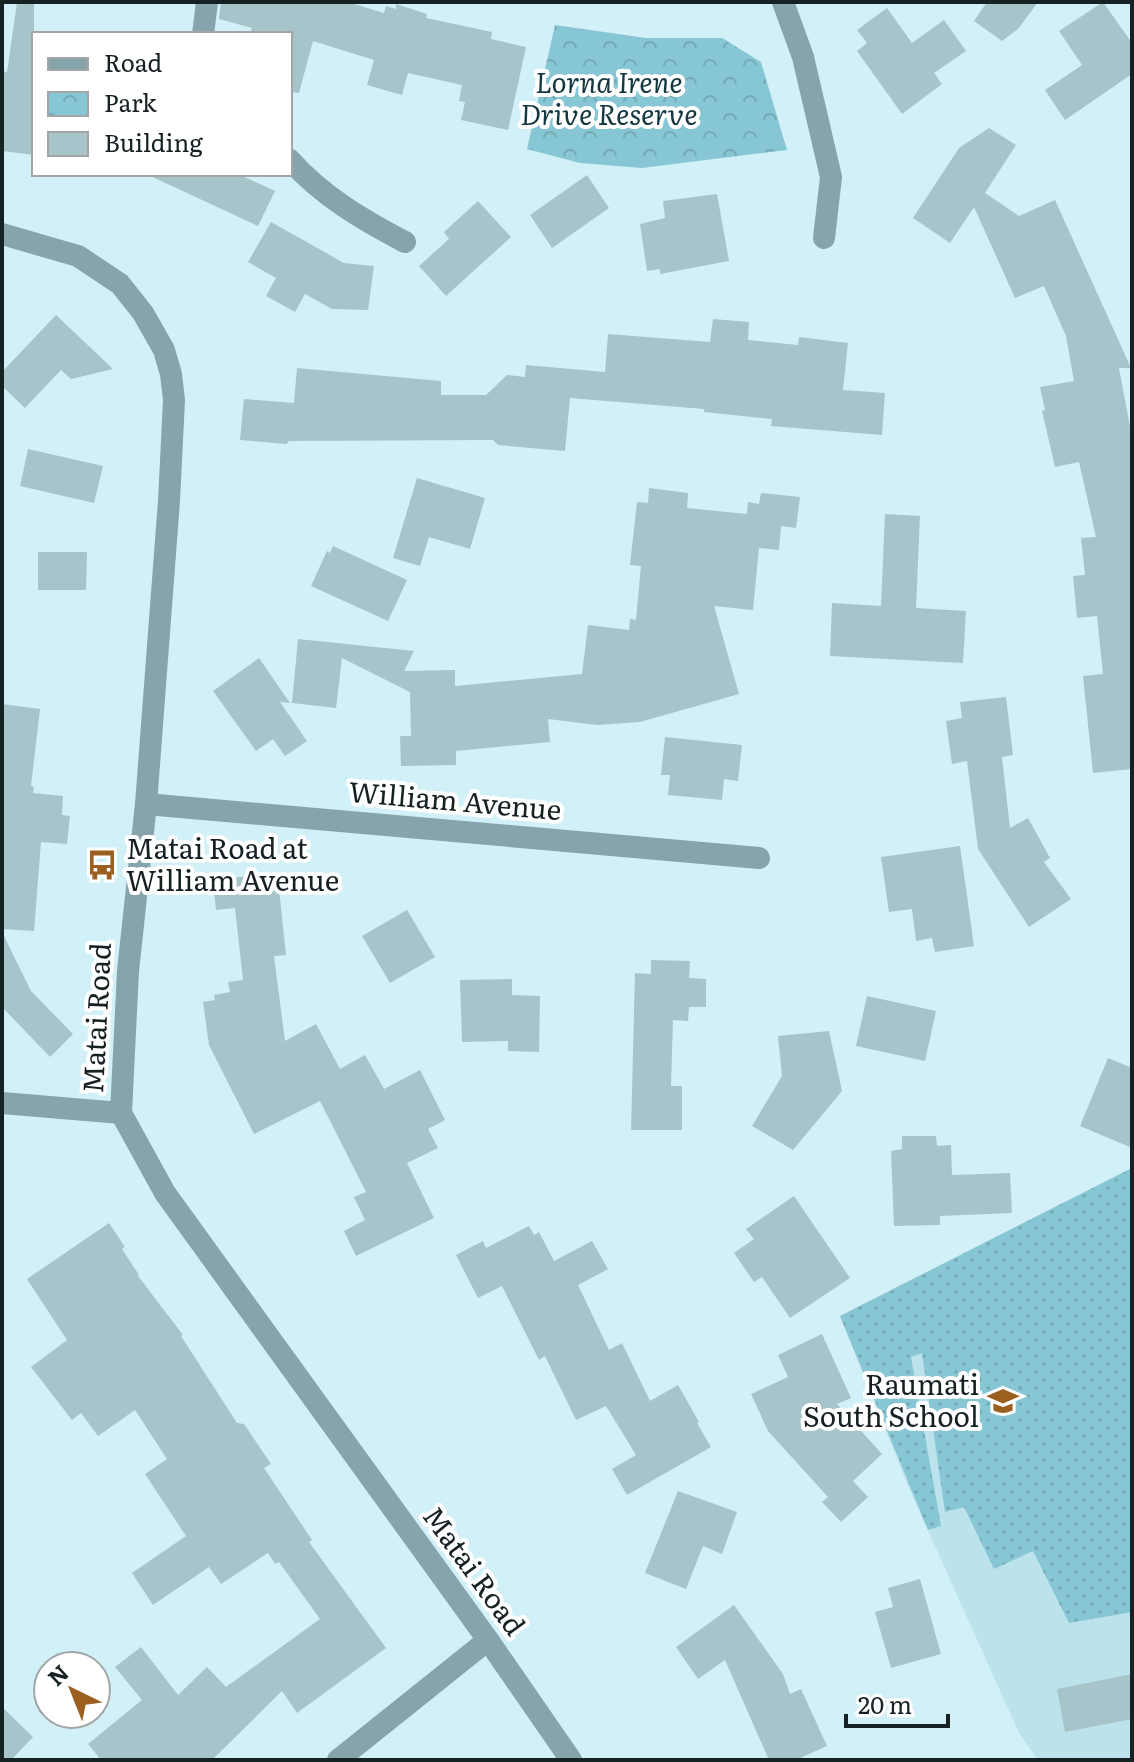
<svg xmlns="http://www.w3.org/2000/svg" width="1134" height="1762" font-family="Literata,serif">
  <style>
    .built { fill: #bce2eb }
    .grass { fill: url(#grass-dots) }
    .park { fill: url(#park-crowns) }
    .building { fill: #a8c4cb }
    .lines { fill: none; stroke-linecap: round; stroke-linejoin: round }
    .minor { stroke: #86a4ab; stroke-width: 22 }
    .tertiary { stroke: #86a4ab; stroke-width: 22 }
    .labels { text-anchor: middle; stroke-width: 8; stroke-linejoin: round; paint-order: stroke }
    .park-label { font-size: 28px; font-style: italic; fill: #143840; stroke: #fff }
    .street-label { font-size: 28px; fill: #162123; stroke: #fff }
    .poi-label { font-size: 28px; fill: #162123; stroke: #fff; text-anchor: start }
  </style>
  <defs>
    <pattern id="grass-dots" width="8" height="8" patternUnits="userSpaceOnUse" patternTransform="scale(2)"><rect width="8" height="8" fill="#87c6d4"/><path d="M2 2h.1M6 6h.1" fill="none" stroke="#74aab6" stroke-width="1.8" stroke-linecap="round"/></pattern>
    <pattern id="park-crowns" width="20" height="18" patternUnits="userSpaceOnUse" patternTransform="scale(2)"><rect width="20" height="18" fill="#87c6d4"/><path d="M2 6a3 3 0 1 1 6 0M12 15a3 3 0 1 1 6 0" fill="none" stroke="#74aab6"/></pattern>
  </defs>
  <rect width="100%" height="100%" fill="#d2f0f7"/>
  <path class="built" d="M1132,1168V1760H1038L1019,1733L908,1486L840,1316Z"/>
  <path class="grass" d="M1132,1168V1612L1069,1623L1033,1551L994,1569L964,1507L945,1512L922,1353L911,1357L941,1526L928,1530L840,1316Z"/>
  <path class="park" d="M555,25L646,38H722L761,62L787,150L642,168L580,163L527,149Z"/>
  <path class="building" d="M17,2H34V155L2,151V71L7,72Z
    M221,2H348L384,13L386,6L396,9V4L427,14L426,18L492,32L491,39L526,47L508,130L461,120L465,102L459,101L462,85L408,73L402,95L367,85L374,60L313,41L299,93L290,92V34H250L252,28L219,19Z
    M987,2H1038L1018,29L1002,41L974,21Z
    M1103,2L1132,43V74L1065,120L1045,90L1082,65L1059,31Z
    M887,8L912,43L944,20L966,51L934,73L942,84L902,114L857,51L867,43L857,30Z
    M989,128L1016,145L985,193L1019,216L1055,200L1131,368H1119L1132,437V769L1093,773L1083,676L1103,674L1097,616L1077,618L1073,576L1085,575L1081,538L1096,537L1079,462L1055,467L1042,411L1045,410L1040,387L1074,381L1066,336L1044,286L1015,298L974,207L950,243L913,218L959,148Z
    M146,174H238L275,191L258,226Z
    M587,175L609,208L552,248L530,215Z
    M717,194L729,261L660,274V269L647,271L640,224L665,218L663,201Z
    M478,201L511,237L446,296L419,266L449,239L444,232Z
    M271,222L344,263L374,266L368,310L332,309L305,294L295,312L266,296L276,278L248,262Z
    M56,315L113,369L71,379L61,370L25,408L2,386V372Z
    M713,319L749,322L748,340L798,345L799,337L848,343L843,390L885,393L882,435L771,426L772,419L704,412V409L570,398L565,451L498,445L493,440L288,441L287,444L240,440L244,399L294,403L297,368L441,381V395H486L507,375L525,377L526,365L605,372L608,334L710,342Z
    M28,449L103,466L94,503L20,486Z
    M417,478L485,498L470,549L429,537L420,566L393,558Z
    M649,488L688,493L687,508L747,514L748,502L759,504L761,493L800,497L796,528L781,526L779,550L759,548L753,610L714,606L739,694L640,722L597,725L548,719L550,742L456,751V765L401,766L400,736H411L410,692L342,658L336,708L292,703L298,639L414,651L404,671L455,670V686L582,674L588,625L629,630L630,619L636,620L641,566L630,565L637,502L648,503Z
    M885,514L920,516L916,608L966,611L963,663L830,656L832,603L881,606Z
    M333,546L407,580L388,621L311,586L327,551L330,553Z
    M38,552H87L86,590H38Z
    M259,658L290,703L280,702L307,741L285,756L273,739L256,751L213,691Z
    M1006,697L1013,755L1002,757L1010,828L1028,818L1050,858L1044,862L1071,899L1029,927L978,849L967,761L952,764L946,721L962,718L960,702Z
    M2,704L40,709L31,786L34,787L33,793L63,796L62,815L70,816L67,844L41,842L34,931L2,929Z
    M665,737L742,745L738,781L724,779L722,800L668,795L670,775H661Z
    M960,846L974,946L935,952L932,938L916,941L912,909L889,912L881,857Z
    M249,876L250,881L278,879L286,955L274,956L285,1041L316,1024L340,1069L365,1055L384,1089L420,1070L445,1120L428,1129L438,1148L407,1163L434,1218L356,1256L344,1231L365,1220L354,1197L366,1192L320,1101L254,1134L209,1045L203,1002L215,1000L214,995L230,992L228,982L243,980L235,908L216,910L213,880Z
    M407,910L435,957L390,983L362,936Z
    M2,932L31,991L73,1034L50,1057L2,1007Z
    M651,960L690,961L689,978L706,979V1007H689L688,1021L673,1020L671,1086H682V1130H631L635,973L651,974Z
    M512,979V995L540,996L539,1052L508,1051V1041L462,1042L460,980Z
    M867,996L936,1011L925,1061L856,1046Z
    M829,1031L842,1091L793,1150L752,1126L782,1076L778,1036Z
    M1108,1058L1132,1068V1148L1080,1126Z
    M902,1136H936L937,1146L951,1145L952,1175L1010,1173L1012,1213L940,1216V1225L894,1226L891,1151L902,1149Z
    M794,1196L850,1278L790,1318L762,1277L754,1282L734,1253L754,1239L746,1229Z
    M109,1223L125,1247L122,1249L139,1275L138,1276L183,1335L181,1336L237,1423L244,1424L271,1464L264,1468L312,1540L309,1542L386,1648L297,1713L282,1691L212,1760H101L88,1744L142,1700L115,1667L141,1647L178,1695L207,1667L226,1687L320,1619L279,1562L275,1564L268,1553L221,1584L209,1567L153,1605L132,1573L186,1536L145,1474L167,1459L135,1410L98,1436L81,1413L72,1420L31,1367L67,1340L27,1279Z
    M529,1226L534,1235L539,1232L554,1261L592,1241L608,1269L578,1285L609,1350L622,1343L650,1401L678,1385L699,1422L697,1423L711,1447L627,1495L612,1469L636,1455L606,1406L576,1420L545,1356L539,1360L502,1286L478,1298L456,1255L483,1241L486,1248Z
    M822,1334L851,1398L837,1404L882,1454L853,1481L868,1497L841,1522L822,1502L828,1497L768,1431L751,1394L788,1377L778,1355Z
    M678,1491L737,1512L722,1554L703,1546L686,1589L645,1573Z
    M920,1579L941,1654L891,1668L875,1612L893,1607L888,1588Z
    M734,1605L783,1674L790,1694L801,1689L827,1746L796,1760H769L725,1660L698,1679L676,1647Z
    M1132,1674V1719L1065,1732L1057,1689Z
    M2,1707L33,1737L11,1760H2Z"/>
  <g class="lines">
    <path class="minor" d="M783,2L803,57L831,177L824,238
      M203,34L207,2
      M290,160C322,196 363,220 405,242
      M146,804L759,858
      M2,1103L121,1113
      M338,1760L488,1640"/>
    <path class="tertiary" d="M2,234L78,256L120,284L143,313L164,350L171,374L174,400L169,501L146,804L128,971L121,1113L165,1193L488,1640L571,1760"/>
  </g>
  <defs>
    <g id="bus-bare" transform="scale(2.4)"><path d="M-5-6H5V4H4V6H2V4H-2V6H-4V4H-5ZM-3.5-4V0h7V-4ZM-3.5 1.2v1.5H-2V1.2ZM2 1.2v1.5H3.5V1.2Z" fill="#9b6020" stroke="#fff" stroke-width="2.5" paint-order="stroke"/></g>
    <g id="school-bare" transform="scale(2.4)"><path d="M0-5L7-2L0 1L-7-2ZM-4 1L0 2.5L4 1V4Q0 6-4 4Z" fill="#9b6020" stroke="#fff" stroke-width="2.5" paint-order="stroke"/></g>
  </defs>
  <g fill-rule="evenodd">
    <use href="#bus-bare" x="102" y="865"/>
    <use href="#school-bare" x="1003" y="1401"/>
  </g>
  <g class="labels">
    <g class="park-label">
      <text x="609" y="93">Lorna Irene<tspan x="609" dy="32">Drive Reserve</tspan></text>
    </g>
    <g class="street-label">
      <text transform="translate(455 801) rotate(5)" y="10">William Avenue</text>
      <text transform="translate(97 1018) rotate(-87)" y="10">Matai Road</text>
      <text transform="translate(474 1571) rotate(54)" y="10">Matai Road</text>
    </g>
    <g class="poi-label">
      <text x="126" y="859">Matai Road at<tspan x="126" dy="32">William Avenue</tspan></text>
      <text x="979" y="1395" text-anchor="end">Raumati<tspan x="979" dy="32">South School</tspan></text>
    </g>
  </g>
  <rect width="1134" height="1762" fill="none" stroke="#162123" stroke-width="8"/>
  <rect x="32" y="32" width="260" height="144" fill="#ffffff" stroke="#a2a6a7" stroke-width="2"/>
  <rect x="48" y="58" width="40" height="12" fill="#86a4ab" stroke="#a2a6a7" stroke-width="2"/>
  <text x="104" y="72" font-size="24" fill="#162123">Road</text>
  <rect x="48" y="92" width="40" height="24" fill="url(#park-crowns)" stroke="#a2a6a7" stroke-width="2"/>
  <text x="104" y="112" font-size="24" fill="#162123">Park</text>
  <rect x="48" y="132" width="40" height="24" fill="#a8c4cb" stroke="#a2a6a7" stroke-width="2"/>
  <text x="104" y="152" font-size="24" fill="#162123">Building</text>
  <g transform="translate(72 1690) rotate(317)"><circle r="38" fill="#ffffff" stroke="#a2a6a7" stroke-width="2"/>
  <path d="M0-6L14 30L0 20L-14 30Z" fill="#9b6020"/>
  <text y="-12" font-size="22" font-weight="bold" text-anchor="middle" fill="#162123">N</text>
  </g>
  <path d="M846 1714v12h102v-12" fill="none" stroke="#162123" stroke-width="4"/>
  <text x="858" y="1714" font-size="24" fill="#162123" stroke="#ffffff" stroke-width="6" paint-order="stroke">20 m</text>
</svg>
